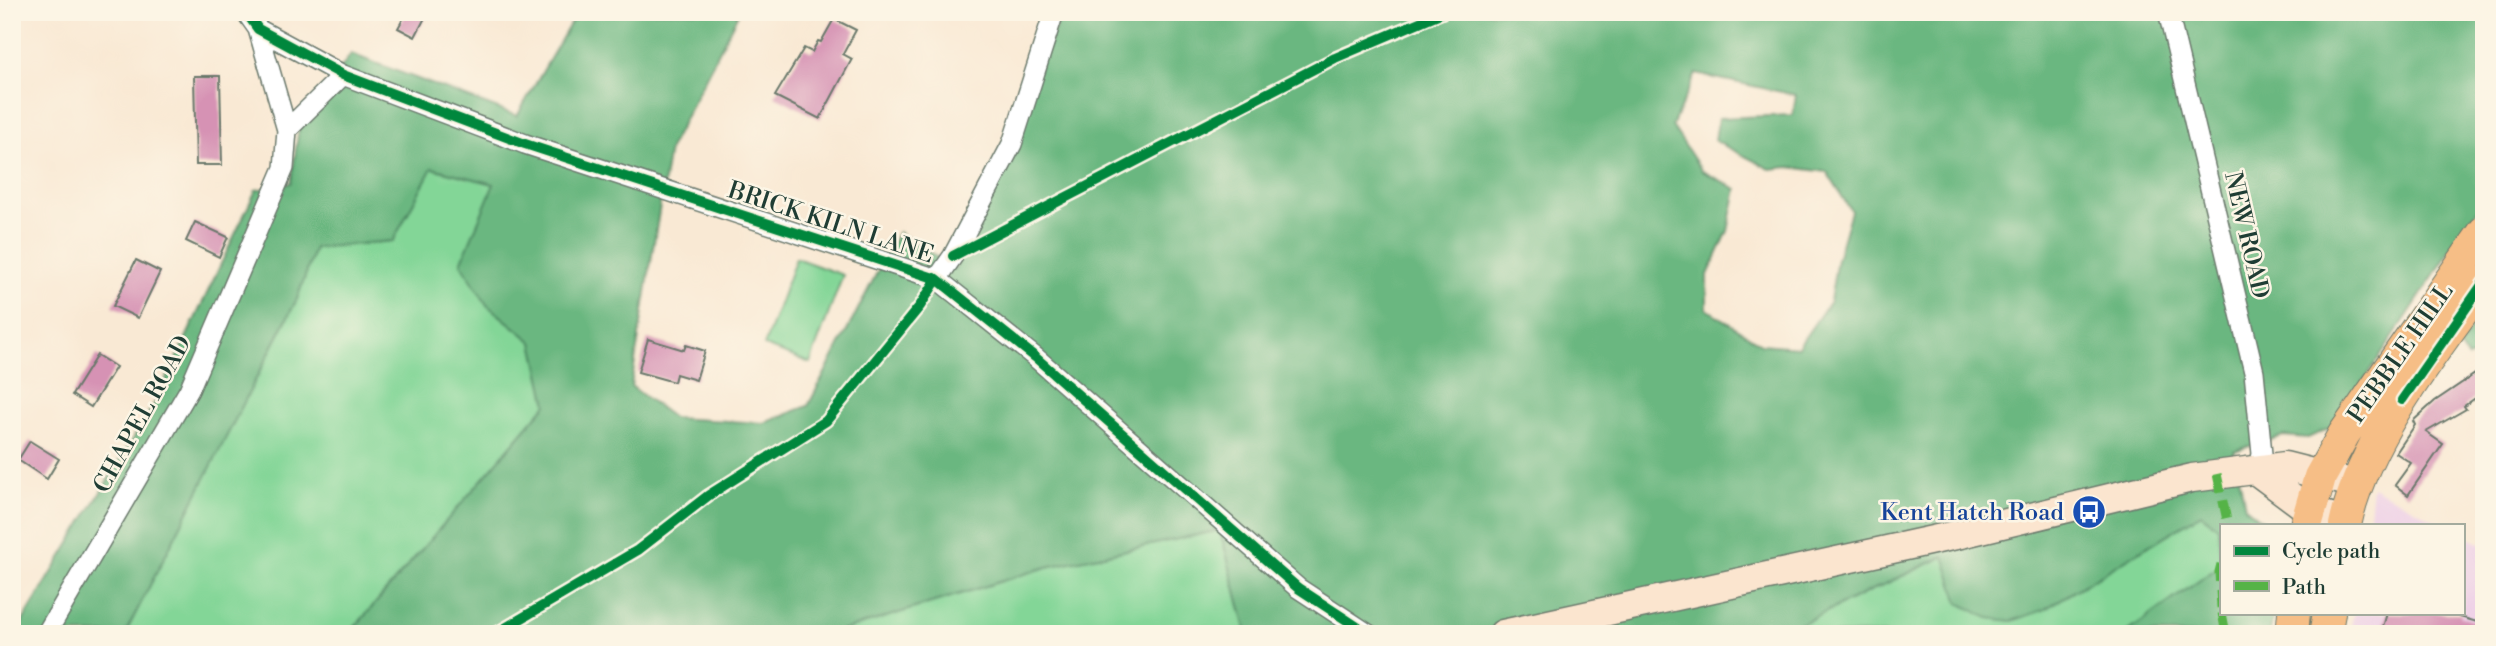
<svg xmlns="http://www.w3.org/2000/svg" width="2496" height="646" font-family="'Libre Bodoni',serif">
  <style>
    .built { fill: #eed0e7 }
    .green { fill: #83d697; stroke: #518a66; stroke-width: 2 }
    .forest { fill: #6ab780; stroke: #447a5a; stroke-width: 2; fill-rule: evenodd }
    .building { fill: #d692b4 }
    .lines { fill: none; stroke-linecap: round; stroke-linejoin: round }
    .minor-casing { stroke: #6b796c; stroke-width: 22 }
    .secondary-casing { stroke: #6b796c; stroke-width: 31 }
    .primary-casing { stroke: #6b796c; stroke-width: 34 }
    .minor { stroke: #fff; stroke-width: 19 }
    .secondary { stroke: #fbe5cf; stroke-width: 28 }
    .primary { stroke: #f6be86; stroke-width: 32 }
    .quiet { stroke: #55b346; stroke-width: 9; stroke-dasharray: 18 9; stroke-linecap: butt }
    .cycleway-casing { stroke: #fcf5e5; stroke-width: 15 }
    .cycleway { stroke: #00873e; stroke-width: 10 }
    .labels { text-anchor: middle; stroke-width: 5; stroke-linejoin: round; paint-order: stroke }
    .street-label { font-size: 24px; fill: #1f3d34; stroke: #fcf5e5 }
    .transit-label { font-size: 24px; fill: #164399; stroke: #fcf5e5; text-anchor: end }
  </style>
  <rect width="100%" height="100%" fill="#fcf5e5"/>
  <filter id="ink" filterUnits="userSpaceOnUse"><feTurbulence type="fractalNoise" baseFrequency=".0143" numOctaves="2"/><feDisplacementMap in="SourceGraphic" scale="14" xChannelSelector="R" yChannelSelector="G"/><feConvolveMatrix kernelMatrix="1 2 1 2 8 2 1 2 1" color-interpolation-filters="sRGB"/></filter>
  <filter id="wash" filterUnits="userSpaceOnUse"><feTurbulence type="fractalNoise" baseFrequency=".00686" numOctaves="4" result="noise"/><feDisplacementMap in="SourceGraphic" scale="28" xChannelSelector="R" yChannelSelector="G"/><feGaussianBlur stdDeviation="1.57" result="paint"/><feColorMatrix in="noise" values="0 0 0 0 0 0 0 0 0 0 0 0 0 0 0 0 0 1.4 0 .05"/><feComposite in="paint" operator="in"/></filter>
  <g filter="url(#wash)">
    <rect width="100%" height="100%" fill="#f9e9d4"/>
    <path class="built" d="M2372,487L2445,525H2368Z
      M2463,535L2481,544L2484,542V634H2349L2354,613H2463Z"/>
    <path class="green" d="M431,168L494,184L487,305L533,342L547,404L349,634H125L297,299L315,248L393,241Z
      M796,258L843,275L810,363L764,346Z
      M2201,514L2218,527L2221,565L2125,634H1779L1945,556L2043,610Z
      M1220,530L1247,633L1243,634H831L1047,567Z"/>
    <path class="forest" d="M577,12H739L669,149L631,386L673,418L764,423L808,406L898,232L955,269L1062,12H2484V200L2334,426L2308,438L2283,436L2234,451L2245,507L2268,525H2221V543L2218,527L2201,514L2043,610L2012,621L1988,618L1959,603L1944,556L1779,634H1243L1247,632L1220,530L1047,567L831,634H349L547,404L533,342L487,305L461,263L494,184L432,168L393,241L315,248L297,299L125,634H15L157,399L256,190L291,183L299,127L351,54L517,116ZM1696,74L1796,95L1793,115L1718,118L1715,141L1770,169L1789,167L1827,172L1851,211L1837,259L1830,301L1798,347L1761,344L1707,309V277L1728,231L1737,189L1702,171L1672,126Z
      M2484,311V352L2468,358L2459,347Z
      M2221,565V613H2273L2270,634H2125Z"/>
    <g id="blocks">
      <path class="building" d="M407,12H428L415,37L398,28Z
        M834,19L856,30L843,54L852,59L820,119L775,96L804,48L812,52L818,41L821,42Z
        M194,76H220L222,165H196Z
        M195,222L228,237L219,257L186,241Z
        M136,260L160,272L138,318L113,306Z
        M648,339L684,350L686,345L705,351L696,380L676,374L674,382L638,372Z
        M97,355L116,367L91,407L72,395Z
        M2484,368V392L2464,406L2466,409L2426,432L2443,444L2408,495L2395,485L2411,463L2396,453L2415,425L2413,421L2435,401Z
        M30,441L59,459L47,479L18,460Z
        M2387,613H2461L2460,617L2484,624V634H2381Z"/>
    </g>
  </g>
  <g filter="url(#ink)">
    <use href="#blocks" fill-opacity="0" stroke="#6b796c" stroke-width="2"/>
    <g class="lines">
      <g class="minor-casing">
        <path id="minor" d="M246,12L258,29L343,75L525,144L937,279L1035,357L1298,588L1368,634
          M2168,12L2254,372L2262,454L2258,472
          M258,29L287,130L343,75
          M937,279L953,256L1012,144L1054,12
          M46,634L189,390L284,168L287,130"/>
      </g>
      <g class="secondary-casing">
        <path id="secondary" d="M2258,472L2309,510L2346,522
          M1503,634L1965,533L2192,478L2285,466L2356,484"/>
      </g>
      <g class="primary-casing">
        <path id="primary" d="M2306,525L2320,477L2344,434L2484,232
          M2345,525C2362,442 2434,350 2484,282
          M2292,634L2294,613
          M2325,634L2329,613"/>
      </g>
      <use href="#minor" class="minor"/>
      <use href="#secondary" class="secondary"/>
      <use href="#primary" class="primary"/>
      <path class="quiet" d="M2217,474L2228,525
        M2221,564L2219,572L2221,608
        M2222,613L2226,634"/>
      <g class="cycleway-casing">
        <path id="cycleway" d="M246,12L258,29L343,75L525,144L937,279L1035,357L1298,588L1368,634
          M953,256L1335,58L1443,12
          M2402,400L2484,282
          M495,634L638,550L709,495L826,421L920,306L937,279"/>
      </g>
      <use href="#cycleway" class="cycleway"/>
    </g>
  </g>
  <defs>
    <g id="bus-disc" transform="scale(1.75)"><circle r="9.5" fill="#1a4fb4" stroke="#fcf5e5"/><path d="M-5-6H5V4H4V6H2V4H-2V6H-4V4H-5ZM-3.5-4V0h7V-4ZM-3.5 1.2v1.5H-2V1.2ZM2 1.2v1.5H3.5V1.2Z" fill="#fff"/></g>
  </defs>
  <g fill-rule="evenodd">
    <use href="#bus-disc" x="2089" y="512"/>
  </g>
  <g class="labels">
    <g class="street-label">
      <text transform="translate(831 222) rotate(18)" y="8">BRICK KILN LANE</text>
      <text transform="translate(2247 235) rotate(77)" y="8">NEW ROAD</text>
      <text transform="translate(2400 353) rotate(-55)" y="8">PEBBLE HILL</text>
      <text transform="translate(142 414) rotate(-61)" y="8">CHAPEL ROAD</text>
    </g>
    <g class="transit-label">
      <text x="2064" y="520">Kent Hatch Road</text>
    </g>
  </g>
  <rect width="2496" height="646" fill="none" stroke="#fcf5e5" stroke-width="42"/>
  <rect x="2220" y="524" width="245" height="91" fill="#fcf5e5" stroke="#a4ab9e" stroke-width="2"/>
  <rect x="2234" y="546" width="35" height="10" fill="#00873e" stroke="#a4ab9e" stroke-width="2"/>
  <text x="2282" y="558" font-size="21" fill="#1f3d34">Cycle path</text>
  <rect x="2234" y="581" width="35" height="10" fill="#55b346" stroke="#a4ab9e" stroke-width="2"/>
  <text x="2282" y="594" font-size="21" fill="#1f3d34">Path</text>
</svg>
